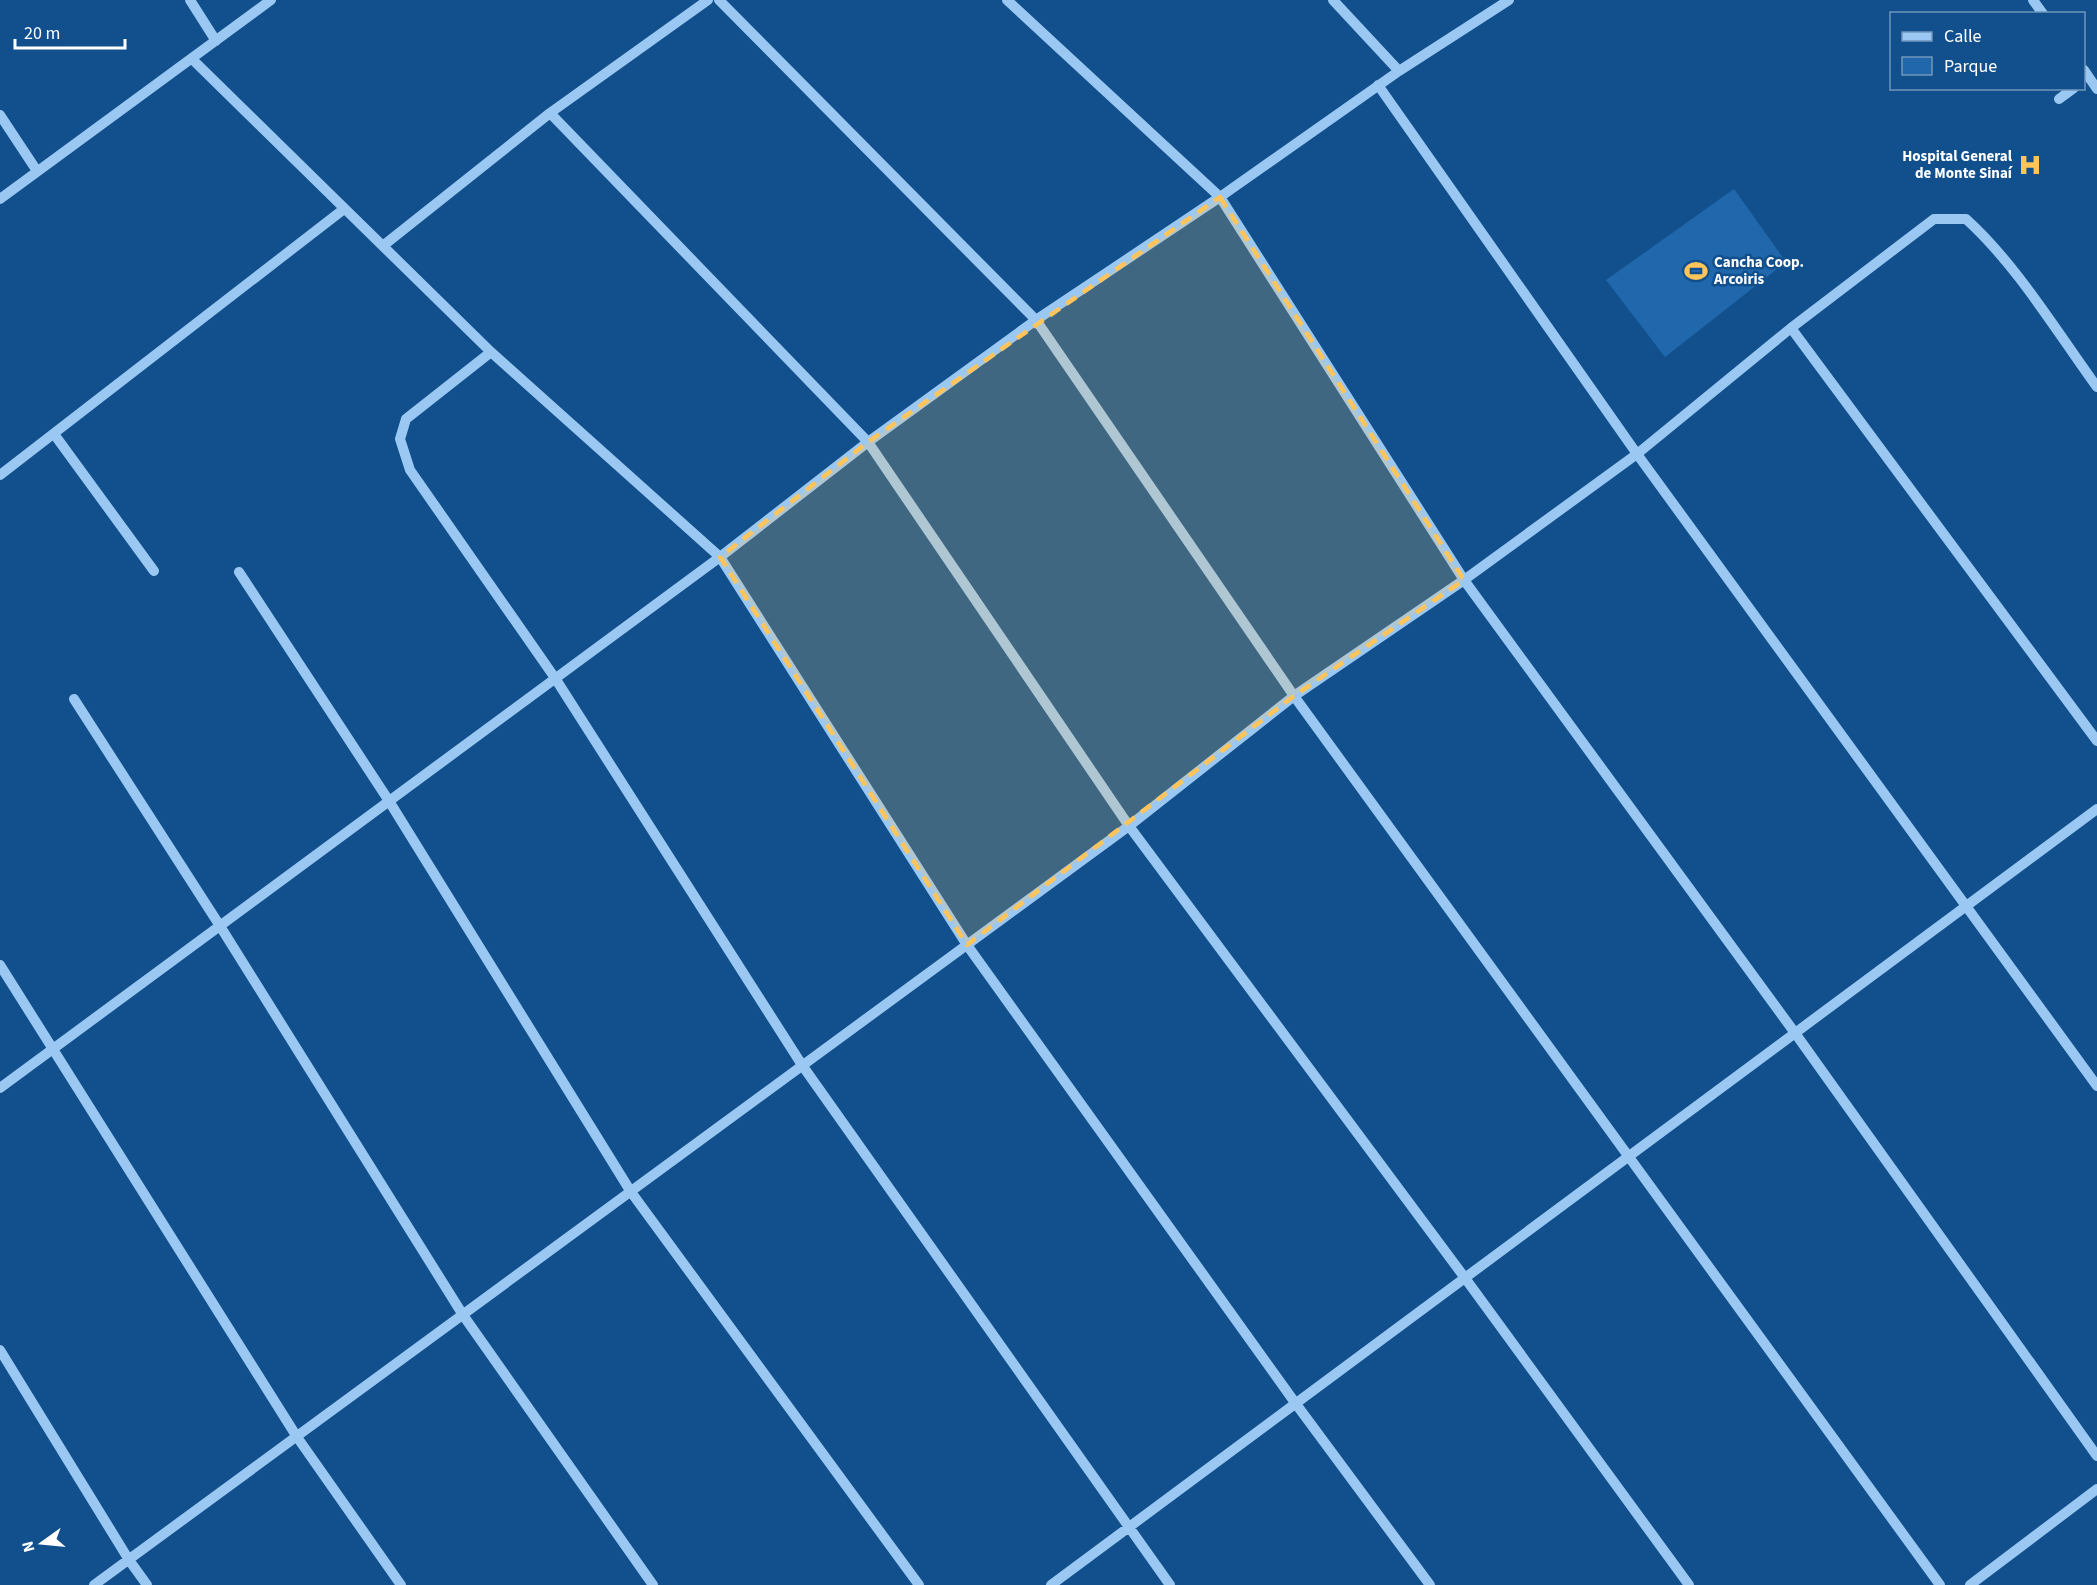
<svg xmlns="http://www.w3.org/2000/svg" width="2097" height="1585" font-family="'Source Sans 3',sans-serif">
  <style>
    .green { fill: #2068ab }
    .lines { fill: none; stroke-linecap: round; stroke-linejoin: round }
    .minor { stroke: #9ac8f2; stroke-width: 10 }
    .marked { fill: #ffc45a; fill-opacity: 0.2; stroke: #ffc45a; stroke-width: 4.5; stroke-dasharray: 12 8; stroke-linejoin: round }
    .labels { text-anchor: middle; stroke-width: 5; stroke-linejoin: round; paint-order: stroke }
    .poi-label { font-size: 15px; font-weight: bold; fill: #fff; stroke: #11508d; text-anchor: end }
  </style>
  <rect width="100%" height="100%" fill="#11508d"/>
  <path class="green" d="M1734,189L1786,262L1665,357L1606,280Z"/>
  <g class="lines">
    <path class="minor" d="M190,0L216,41
      M719,0L1036,320L1294,696L1940,1585
      M1007,0L1220,197L1464,580L1795,1033L2097,1456
      M1333,0L1399,71
      M2033,0L2043,14
      M192,59L491,352L720,557L967,945L1296,1404L1430,1585
      M2084,70L2097,89
      M1378,85L1637,454L2097,1086
      M2059,99L2074,88
      M550,113L868,442L1129,826L1465,1278L1689,1585
      M0,115L37,171
      M0,199L271,0
      M384,245L550,113L708,0
      M1791,328L2097,741
      M491,352L406,419L400,439L410,470L555,678L802,1065L1170,1585
      M54,434L154,571
      M0,475L344,209
      M239,572L389,801L631,1192L919,1585
      M74,699L220,926L463,1315L653,1585
      M0,965L297,1437L401,1585
      M0,1088L720,557L868,442L1036,320L1220,197L1399,71L1509,0
      M0,1350L129,1560L147,1585
      M94,1585L1129,826L1294,696L1464,580L1637,454L1791,328L1934,219H1966C2016,264 2057,332 2097,387
      M1051,1585L2097,809
      M1970,1585L2097,1489"/>
  </g>
  <path class="marked" d="M1220,197L1464,580L1294,696L967,945L720,557L868,442Z"/>
  <defs>
    <g id="hospital-bare" transform="scale(1.8)"><path d="M-5-5h3v3.5h4V-5h3V5h-3V1.5h-4V5h-3Z" fill="#ffc45a" stroke="#11508d" stroke-width="2.5" paint-order="stroke"/></g>
    <g id="stadium-bare" transform="scale(1.8)"><path d="M0-5a6.5 5 0 1 0 0 10a6.5 5 0 1 0 0-10ZM-3.5-1.8h7v3.6h-7Z" fill="#ffc45a" stroke="#11508d" stroke-width="2.5" paint-order="stroke"/></g>
  </defs>
  <g fill-rule="evenodd">
    <use href="#hospital-bare" x="2030" y="165"/>
    <use href="#stadium-bare" x="1696" y="271"/>
  </g>
  <g class="labels">
    <g class="poi-label">
      <text x="2012" y="161">Hospital General<tspan x="2012" dy="17">de Monte Sinaí</tspan></text>
      <text x="1714" y="267" text-anchor="start">Cancha Coop.<tspan x="1714" dy="17">Arcoiris</tspan></text>
    </g>
  </g>
  <rect x="1890" y="12" width="195" height="78" fill="#11508d" stroke="#7096bb" stroke-width="1.5"/>
  <rect x="1902" y="32" width="30" height="9" fill="#9ac8f2" stroke="#7096bb" stroke-width="1.5"/>
  <text x="1944" y="42" font-size="18" fill="#ffffff">Calle</text>
  <rect x="1902" y="57" width="30" height="18" fill="#2068ab" stroke="#7096bb" stroke-width="1.5"/>
  <text x="1944" y="72" font-size="18" fill="#ffffff">Parque</text>
  <g transform="translate(42 1543) rotate(255)" stroke="#11508d" stroke-width="4.5" paint-order="stroke">
  <path d="M0-4.5L10 22L0 15L-10 22Z" fill="#ffffff"/>
  <text y="-9" font-size="16" font-weight="bold" text-anchor="middle" fill="#ffffff">N</text>
  </g>
  <path d="M15 39v9h110v-9" fill="none" stroke="#ffffff" stroke-width="3"/>
  <text x="24" y="39" font-size="18" fill="#ffffff" stroke="#11508d" stroke-width="4.5" paint-order="stroke">20 m</text>
</svg>
